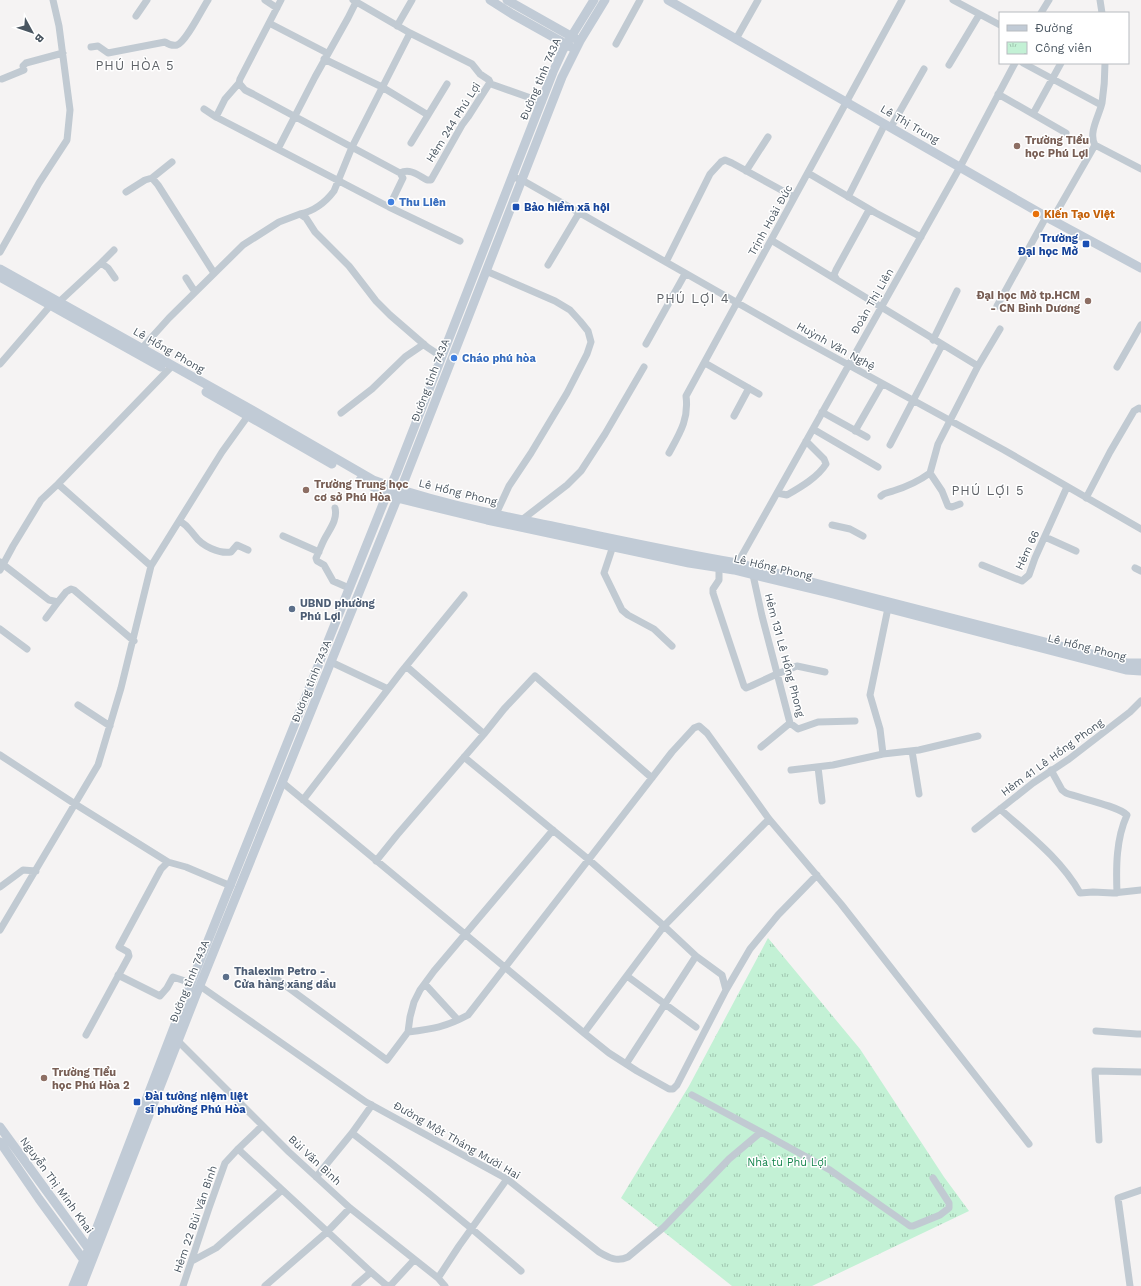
<svg xmlns="http://www.w3.org/2000/svg" width="1141" height="1286" font-family="'Work Sans',sans-serif">
  <style>
    .park { fill: url(#park-tufts) }
    .lines { fill: none; stroke-linecap: round; stroke-linejoin: round }
    .street { stroke: #c1cad2; stroke-width: 7 }
    .secondary { stroke: #c1cbd6; stroke-width: 9 }
    .education-dot { fill: #8d6e63; stroke: #fff; stroke-width: 1.5 }
    .shop-dot { fill: #3f7fe0; stroke: #fff; stroke-width: 1.5 }
    .transit-dot { fill: #1a4fb4; stroke: #fff; stroke-width: 1.5 }
    .food-dot { fill: #e8710a; stroke: #fff; stroke-width: 1.5 }
    .service-dot { fill: #5c6f8a; stroke: #fff; stroke-width: 1.5 }
    .labels { text-anchor: middle; stroke-width: 3; stroke-linejoin: round; paint-order: stroke }
    .street-label { font-size: 11px; fill: #4a5661; stroke: #fff }
    .education-label { font-size: 11px; font-weight: bold; fill: #785e54; stroke: #fff; text-anchor: start }
    .shop-label { font-size: 11px; font-weight: bold; fill: #366cbe; stroke: #fff; text-anchor: start }
    .transit-label { font-size: 11px; font-weight: bold; fill: #164399; stroke: #fff; text-anchor: start }
    .food-label { font-size: 11px; font-weight: bold; fill: #c56008; stroke: #fff; text-anchor: start }
    .service-label { font-size: 11px; font-weight: bold; fill: #4e5e75; stroke: #fff; text-anchor: start }
    .park-label { font-size: 11px; fill: #17864f; stroke: #fff }
    .quarter-label { font-size: 13px; letter-spacing: 1px; fill: #5f6368; stroke: #fff }
  </style>
  <defs>
    <pattern id="park-tufts" width="24" height="20" patternUnits="userSpaceOnUse"><rect width="24" height="20" fill="#c3f1d5"/><path d="M3 7l-1-3M5 7V3M7 7l1-3M15 17l-1-3M17 17v-4M19 17l1-3" fill="none" stroke="#a0c6b0"/></pattern>
  </defs>
  <rect width="100%" height="100%" fill="#f5f3f3"/>
  <path class="park" d="M768,938L860,1049L944,1177L969,1211L812,1286H732L621,1198L689,1086Z"/>
  <g class="lines">
    <path class="street" d="M265,0L277,8
      M281,0L240,79L239,83L245,90L253,94L400,173L403,178L389,207
      M353,0L410,33L472,64L480,74L489,80L491,84
      M953,0L1000,25
      M1100,0L1102,13
      M1041,13L1049,0
      M136,16L147,0
      M269,23L327,53
      M397,26L412,0
      M736,39L758,0
      M616,44L640,0
      M91,47L98,46L108,53L165,42C168,44 173,46 177,45C186,42 202,9 208,0
      M324,59L382,87L428,115
      M1023,63L1101,105
      M1105,63C1105,77 1104,90 1102,103C1099,116 1088,133 1095,145L1141,169
      M949,65L979,15
      M2,79L24,70L23,66L26,63L63,53
      M998,94L1066,133
      M204,109L216,117L389,207L460,241
      M1033,114L1061,63
      M216,117L225,99L239,83
      M891,127L924,69
      M411,143L447,84
      M278,149L315,77L348,18L356,2
      M746,171L768,137
      M400,173C410,168 418,175 427,180H431L462,125L468,117L489,84H491L542,102
      M808,173L876,213L921,237
      M513,177L522,180L792,334L1004,450L1141,529
      M152,178L172,162
      M126,192L145,180L152,178L158,185L214,273
      M848,197L885,124
      M869,210L836,270L834,275L837,280L978,366
      M300,214C314,211 325,203 334,191L352,147L410,33
      M1052,220L1095,145
      M771,240L837,280
      M0,252L39,183L67,140L70,110L59,26L53,0
      M666,262L710,174L721,162L725,160L732,163L794,197
      M101,263L114,250
      M548,265L579,213
      M486,271L555,301L570,310L580,321L588,331L591,342L587,354L567,393L531,453L509,486L496,514
      M186,278L195,292
      M59,302L101,263L108,268L115,278
      M997,306L1046,217
      M933,340L957,291
      M646,344L685,274
      M142,348L169,318L243,245L279,222L300,214L306,218L315,232L349,266L376,301L390,315L427,347L442,357
      M705,363L759,394
      M0,364L50,306
      M1117,367L1141,325
      M822,412L867,437
      M341,413L372,389L405,357L424,344
      M734,416L749,388
      M813,429L878,467
      M855,431L882,384
      M890,445L942,345
      M669,453C680,433 689,419 686,396L902,0
      M930,473L942,491L948,506L952,507L960,504
      M58,484L151,566
      M777,493L787,495C801,487 818,477 826,464L824,459L806,441
      M881,496C885,492 888,493 893,491C906,487 919,481 930,473L938,444L978,366L1000,329
      M1086,498L1110,452L1134,411L1139,408L1141,409
      M335,508C338,520 329,530 324,540C321,546 319,552 316,558L317,561L324,565L333,581L349,588
      M523,519L567,485L581,471L605,434L644,367
      M180,521C188,526 189,529 195,536C202,546 219,554 231,552L237,545L248,550
      M832,525L850,529L863,536
      M283,536L319,552
      M1045,537L1076,551
      M613,546L604,573L622,610L628,615L654,629L672,646
      M0,562L49,600L58,602L66,592L71,589L74,590L134,641
      M982,565L1022,581L1029,575L1035,558L1067,487
      M736,566L960,167L1015,63
      M719,568V580L713,589V593L744,686L746,688L751,686L777,674L797,666L825,672
      M1135,568L1141,571
      M0,570L13,546L41,500L58,484L172,366
      M753,575L762,616L790,723L798,729L818,722L855,721
      M46,618L58,602
      M0,629L27,649
      M331,662L388,689
      M406,666L484,734
      M78,705L110,726
      M761,747L790,723
      M912,751L919,794
      M883,754L880,729L870,695L888,608
      M0,755L75,804L168,862L186,867L231,886
      M464,757L588,859L664,926L696,956L722,975L726,990
      M818,767L822,801
      M791,770L833,765L883,754L919,750L978,736
      M1051,770L1062,790L1066,793C1079,798 1118,806 1127,815C1116,839 1116,867 1117,893
      M283,783L584,1033L609,1053L637,1071L669,1089H673L677,1085L726,990L750,949L778,915L817,875
      M303,800L402,671L464,595
      M1000,809C1029,835 1061,859 1080,893L1093,892L1113,893L1141,890
      M975,829L1033,783L1069,759L1130,712L1141,701
      M376,861L397,835L484,734L504,709L535,676L652,778
      M0,887L23,870L36,871
      M0,930L98,765L121,688L151,566L222,452L250,413
      M118,975L160,996L167,988L173,977L191,983
      M271,975L387,1060L408,1032L410,1017L414,1002L420,990L434,971L553,830
      M627,976L696,1027
      M425,984L458,1020
      M200,986L366,1102L507,1179L599,1252C609,1258 617,1262 628,1257L664,1227L729,1159L761,1132L830,1170L910,1226H913L940,1215L949,1208V1203L933,1178
      M1096,1031L1137,1034H1141
      M408,1032C433,1029 446,1027 468,1015L672,752L694,728L699,726L707,733L769,819L841,904L1029,1144
      M584,1033L664,926L769,819
      M86,1035L129,956L128,952L119,947L161,869L168,862
      M178,1041L289,1152L350,1208L438,1278L445,1286
      M626,1064L696,956
      M692,1095L761,1132
      M352,1133C410,1177 466,1223 521,1271
      M1099,1140L1095,1071L1141,1072
      M238,1149L371,1272
      M316,1177L352,1133L372,1105
      M192,1261L216,1248L282,1190
      M438,1278L459,1246L507,1179
      M183,1286L209,1208L225,1163L237,1150L262,1126
      M265,1286L327,1232L350,1208
      M355,1286L371,1272L386,1285L390,1286L414,1260
      M1130,1286L1118,1198L1141,1190"/>
    <path class="secondary" d="M490,0L512,14L571,47
      M507,0L576,39
      M668,0L1052,220L1141,268
      M0,269L252,410L373,480C428,501 489,513 547,525C610,538 673,552 737,563L1127,663H1141
      M0,277L161,367
      M206,392L332,464
      M360,480L387,494L397,498L487,520L689,563L734,570L833,594L1126,670L1141,671
      M0,1127L91,1252
      M0,1142L39,1199L86,1263
      M73,1286L89,1248L191,983L387,494L396,474L553,72L563,50L594,0
      M82,1286L196,995L401,489L562,77L580,41L605,0"/>
  </g>
  <g class="education-dot">
    <circle cx="1017" cy="146" r="4"/>
    <circle cx="1088" cy="301" r="4"/>
    <circle cx="306" cy="490" r="4"/>
    <circle cx="44" cy="1078" r="4"/>
  </g>
  <g class="shop-dot">
    <circle cx="391" cy="202" r="4"/>
    <circle cx="454" cy="358" r="4"/>
  </g>
  <g class="transit-dot">
    <rect x="512" y="203" width="8" height="8" rx="2"/>
    <rect x="1082" y="240" width="8" height="8" rx="2"/>
    <rect x="133" y="1098" width="8" height="8" rx="2"/>
  </g>
  <circle class="food-dot" cx="1036" cy="214" r="4"/>
  <g class="service-dot">
    <circle cx="292" cy="609" r="4"/>
    <circle cx="226" cy="977" r="4"/>
  </g>
  <g class="labels">
    <g class="street-label">
      <text transform="translate(540 79) rotate(-67)" y="4">Đường tỉnh 743A</text>
      <text transform="translate(453 122) rotate(-58)" y="4">Hẻm 244 Phú Lợi</text>
      <text transform="translate(910 124) rotate(30)" y="4">Lê Thị Trung</text>
      <text transform="translate(770 220) rotate(-61)" y="4">Trịnh Hoài Đức</text>
      <text transform="translate(872 301) rotate(-60)" y="4">Đoàn Thị Liên</text>
      <text transform="translate(836 346) rotate(29)" y="4">Huỳnh Văn Nghệ</text>
      <text transform="translate(169 350) rotate(30)" y="4">Lê Hồng Phong</text>
      <text transform="translate(430 380) rotate(-69)" y="4">Đường tỉnh 743A</text>
      <text transform="translate(458 492) rotate(14)" y="4">Lê Hồng Phong</text>
      <text transform="translate(1027 550) rotate(-65)" y="4">Hẻm 66</text>
      <text transform="translate(773 567) rotate(13)" y="4">Lê Hồng Phong</text>
      <text transform="translate(1087 647) rotate(14)" y="4">Lê Hồng Phong</text>
      <text transform="translate(785 655) rotate(75)" y="4">Hẻm 131 Lê Hồng Phong</text>
      <text transform="translate(311 681) rotate(-68)" y="4">Đường tỉnh 743A</text>
      <text transform="translate(1052 757) rotate(-36)" y="4">Hẻm 41 Lê Hồng Phong</text>
      <text transform="translate(189 981) rotate(-68)" y="4">Đường tỉnh 743A</text>
      <text transform="translate(457 1140) rotate(30)" y="4">Đường Một Tháng Mười Hai</text>
      <text transform="translate(315 1160) rotate(43)" y="4">Bùi Văn Bình</text>
      <text transform="translate(57 1185) rotate(54)" y="4">Nguyễn Thị Minh Khai</text>
      <text transform="translate(195 1219) rotate(-71)" y="4">Hẻm 22 Bùi Văn Bình</text>
    </g>
    <g class="education-label">
      <text x="1025" y="144">Trường Tiểu<tspan x="1025" dy="13">học Phú Lợi</tspan></text>
      <text x="1080" y="299" text-anchor="end">Đại học Mở tp.HCM<tspan x="1080" dy="13">- CN Bình Dương</tspan></text>
      <text x="314" y="488">Trường Trung học<tspan x="314" dy="13">cơ sở Phú Hòa</tspan></text>
      <text x="52" y="1076">Trường Tiểu<tspan x="52" dy="13">học Phú Hòa 2</tspan></text>
    </g>
    <g class="shop-label">
      <text x="399" y="206">Thu Liên</text>
      <text x="462" y="362">Cháo phú hòa</text>
    </g>
    <g class="transit-label">
      <text x="524" y="211">Bảo hiểm xã hội</text>
      <text x="1078" y="242" text-anchor="end">Trường<tspan x="1078" dy="13">Đại học Mở</tspan></text>
      <text x="145" y="1100">Đài tưởng niệm liệt<tspan x="145" dy="13">sĩ phường Phú Hòa</tspan></text>
    </g>
    <g class="food-label">
      <text x="1044" y="218">Kiến Tạo Việt</text>
    </g>
    <g class="service-label">
      <text x="300" y="607">UBND phường<tspan x="300" dy="13">Phú Lợi</tspan></text>
      <text x="234" y="975">Thalexim Petro -<tspan x="234" dy="13">Cửa hàng xăng dầu</tspan></text>
    </g>
    <g class="park-label">
      <text x="787" y="1166">Nhà tù Phú Lợi</text>
    </g>
    <g class="quarter-label">
      <text x="135" y="70">PHÚ HÒA 5</text>
      <text x="693" y="303">PHÚ LỢI 4</text>
      <text x="988" y="495">PHÚ LỢI 5</text>
    </g>
  </g>
  <rect x="999" y="12" width="130" height="52" fill="#ffffff" stroke="#b7bbc0"/>
  <rect x="1007" y="25" width="20" height="6" fill="#c1cbd6" stroke="#b7bbc0"/>
  <text x="1035" y="32" font-size="12" fill="#4a5661">Đường</text>
  <rect x="1007" y="42" width="20" height="12" fill="url(#park-tufts)" stroke="#b7bbc0"/>
  <text x="1035" y="52" font-size="12" fill="#4a5661">Công viên</text>
  <g transform="translate(32 32) rotate(130)" stroke="#ffffff" stroke-width="3" paint-order="stroke">
  <path d="M0-3L7 15L0 10L-7 15Z" fill="#4a5661"/>
  <text y="-6" font-size="11" font-weight="bold" text-anchor="middle" fill="#4a5661">B</text>
  </g>
</svg>
